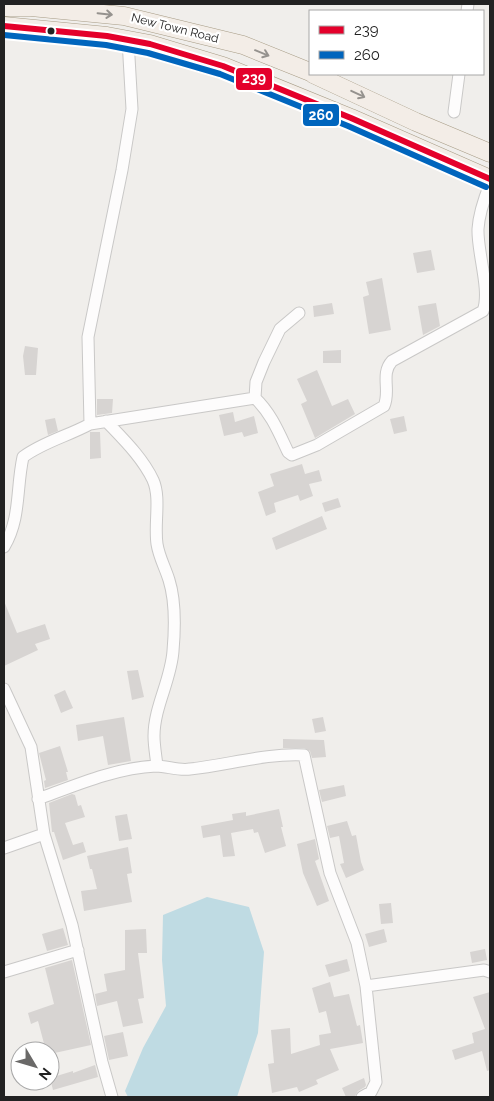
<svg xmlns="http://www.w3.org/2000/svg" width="494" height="1101" font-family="Raleway,sans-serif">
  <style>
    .water { fill: #bfdbe3 }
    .building { fill: #d7d4d2 }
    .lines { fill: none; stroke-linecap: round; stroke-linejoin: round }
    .minor-casing { stroke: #c9c8c7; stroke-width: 13 }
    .primary-casing { stroke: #a79c86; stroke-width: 19 }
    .minor { stroke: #fdfcfc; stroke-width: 11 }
    .primary { stroke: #f3ede7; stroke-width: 18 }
    .bus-1-casing { stroke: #fff; stroke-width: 10 }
    .bus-2-casing { stroke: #fff; stroke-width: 10 }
    .bus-1 { stroke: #e4002b; stroke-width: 6 }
    .bus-2 { stroke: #0065bd; stroke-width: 6 }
    .oneway { stroke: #95928e }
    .bus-dot { fill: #222; stroke: #fff; stroke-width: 2 }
    .labels { text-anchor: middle; stroke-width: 4.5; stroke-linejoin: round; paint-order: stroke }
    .street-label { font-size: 12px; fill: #222; stroke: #fff }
    .line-badge { stroke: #fff; stroke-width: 2 }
    .badge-label { font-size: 14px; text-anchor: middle; font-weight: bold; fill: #fff }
  </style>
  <rect width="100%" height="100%" fill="#f0eeeb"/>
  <path class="water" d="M207,897L249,907L264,952L258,1033L237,1097H128L125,1091L143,1048L166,1006L162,960L163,915Z"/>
  <path class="building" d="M431,250L435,270L417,273L413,253Z
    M382,278L391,330L369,334L363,297L369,295L366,282Z
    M332,303L334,314L314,317L313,306Z
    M436,303L440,326L423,335L418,306Z
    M25,346L38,348L36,375H25L23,356Z
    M341,350V363H323V351Z
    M317,370L332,406L348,399L355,414L315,438L301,404L307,401L297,379Z
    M97,399H113L112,413L97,415Z
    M233,412L235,422L254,416L258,433L244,437L242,432L224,436L219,415Z
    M404,416L407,431L394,434L390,419Z
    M55,418L58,431L48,435L45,420Z
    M90,432H100L101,458L90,459Z
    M302,464L305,474L319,470L322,481L309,484L313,496L300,501L298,495L274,503L276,512L266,516L258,492L274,486L270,474Z
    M338,498L341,507L325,512L322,503Z
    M322,516L327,529L276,550L272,538Z
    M4,601L17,633L45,624L50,639L35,644L38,650L4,666Z
    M138,670L144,697L132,700L127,671Z
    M65,690L73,708L61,713L54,695Z
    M124,717L131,761L108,765L103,736L78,741L76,725Z
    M323,717L326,731L315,733L312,719Z
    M283,739L324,740L326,757L312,758L310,751L304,748H283Z
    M60,746L68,772H66L68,780L45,788L44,781L46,780L39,753Z
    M344,785L346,796L322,802L319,790Z
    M72,794L75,795L78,806L81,805L85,817L65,823L73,845L83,842L86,852L63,860L54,832H52L49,803Z
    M279,809L283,827H281L286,846L265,853L258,832L254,833L253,829L231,833L235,856L223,857L220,835L203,838L201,826L233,820L232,814L246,812V816Z
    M127,814L132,839L119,841L115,816Z
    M347,821L352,836L356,835L361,862L364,870L346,878L340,864L344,863L339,836L330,838L327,826Z
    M315,839L319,859L315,861L329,901L317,906L303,873L297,844Z
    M128,847L132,873L127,874L132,902L84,911L81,891L97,889L92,869H90L87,856Z
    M391,903L393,923L381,924L379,904Z
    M63,928L68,945L47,951L42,934Z
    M146,929L147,953H138L144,998L138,999L143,1023L123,1027L117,1001L97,1006L95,994L107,991L104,974L125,970V930Z
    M384,929L387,942L369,947L365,934Z
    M485,949L487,960L472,963L470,952Z
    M347,959L350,971L329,977L325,965Z
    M72,960L91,1045L50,1054V1051H46L38,1021L31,1024L28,1013L54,1004L45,968Z
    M330,982L334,997L349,994L357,1026L360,1025L363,1043L330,1049L339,1070L316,1080L318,1084L299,1092L297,1087L272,1093L268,1064L274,1063L271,1030L290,1028L291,1054L320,1045L319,1035L331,1033L326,1011L319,1013L312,988Z
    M490,992V1070L487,1071L482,1051L455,1060L452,1050L474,1043L472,1033L485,1029L473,997Z
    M123,1032L128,1056L109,1060L104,1036Z
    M95,1065L98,1077L53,1090L50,1078L73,1071V1073Z
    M364,1078L366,1085L365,1087L358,1091L355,1096L346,1097L342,1088Z"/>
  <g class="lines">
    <g class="minor-casing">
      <path id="minor" d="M467,11L468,4
        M454,112L459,74
        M255,398L256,382L264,362L280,329L299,313
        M106,421C123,439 142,457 153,480C161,498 154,523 157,544C159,557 165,567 169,580C176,602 175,628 173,651C171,680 154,707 154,736C154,746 156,756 157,766
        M90,424L88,337L122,170L132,109L128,40
        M4,547C21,518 16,489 23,457C43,442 68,436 90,424L255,398C271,413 279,433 288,452L292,455L317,445L384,406C391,391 380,374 392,361L483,311C491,291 477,252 478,229C479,213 484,199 490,184
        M4,689L31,747L44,834L72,925L102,1062L112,1097
        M38,799C76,785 115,768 156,766C167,766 179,771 190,769C228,765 266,753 304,755L330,873L357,943L366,986L376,1082L371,1092L362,1097
        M4,848L44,834
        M4,972L78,950
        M366,986L484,970L490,972"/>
    </g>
    <g class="primary-casing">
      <path id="primary" d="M4,7H31L124,16L243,45L310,72
        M4,26L107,36L150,44L223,66L351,118L490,179
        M313,74L416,122L490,153"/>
    </g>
    <use href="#minor" class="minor"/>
    <use href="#primary" class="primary"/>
    <g class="bus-1-casing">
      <path id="bus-1" d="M4,26L107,36L150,44L223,66L351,118L490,179"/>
    </g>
    <g class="bus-2-casing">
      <path id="bus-2" d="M4,35L106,45L148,53L220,74L348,126L486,187"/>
    </g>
    <use href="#bus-1" class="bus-1"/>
    <use href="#bus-2" class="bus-2"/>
  </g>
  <defs><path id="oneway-shaft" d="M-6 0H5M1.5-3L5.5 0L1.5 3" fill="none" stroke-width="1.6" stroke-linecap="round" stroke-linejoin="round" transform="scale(1.25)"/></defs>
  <g class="oneway">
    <use href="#oneway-shaft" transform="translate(105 14) rotate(6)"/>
    <use href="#oneway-shaft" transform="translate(262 53) rotate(22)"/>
    <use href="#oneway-shaft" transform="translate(358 94) rotate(25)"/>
  </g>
  <circle class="bus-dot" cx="51" cy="31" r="4.5"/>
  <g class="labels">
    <g class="street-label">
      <text transform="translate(175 28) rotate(14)" y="4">New Town Road</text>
    </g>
  </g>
  <g class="line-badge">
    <rect x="235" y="67" width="38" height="24" rx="5" fill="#e4002b"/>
    <rect x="302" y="103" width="38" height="24" rx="5" fill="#0065bd"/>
  </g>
  <g class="badge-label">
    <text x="254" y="83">239</text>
    <text x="321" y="120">260</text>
  </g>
  <rect width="494" height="1101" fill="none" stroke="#222222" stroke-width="10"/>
  <rect x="309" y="10" width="175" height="65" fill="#ffffff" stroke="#a7a7a7"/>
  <rect x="319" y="26" width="25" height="8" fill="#e4002b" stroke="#a7a7a7"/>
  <text x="354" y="35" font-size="15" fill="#222222">239</text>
  <rect x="319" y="51" width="25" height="8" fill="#0065bd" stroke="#a7a7a7"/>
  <text x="354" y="60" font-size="15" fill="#222222">260</text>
  <g transform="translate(35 1066) rotate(128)"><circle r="24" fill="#ffffff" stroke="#a7a7a7"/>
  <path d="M0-4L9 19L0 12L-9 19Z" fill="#6a6968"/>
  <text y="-8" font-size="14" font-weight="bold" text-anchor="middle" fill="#222222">N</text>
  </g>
</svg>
